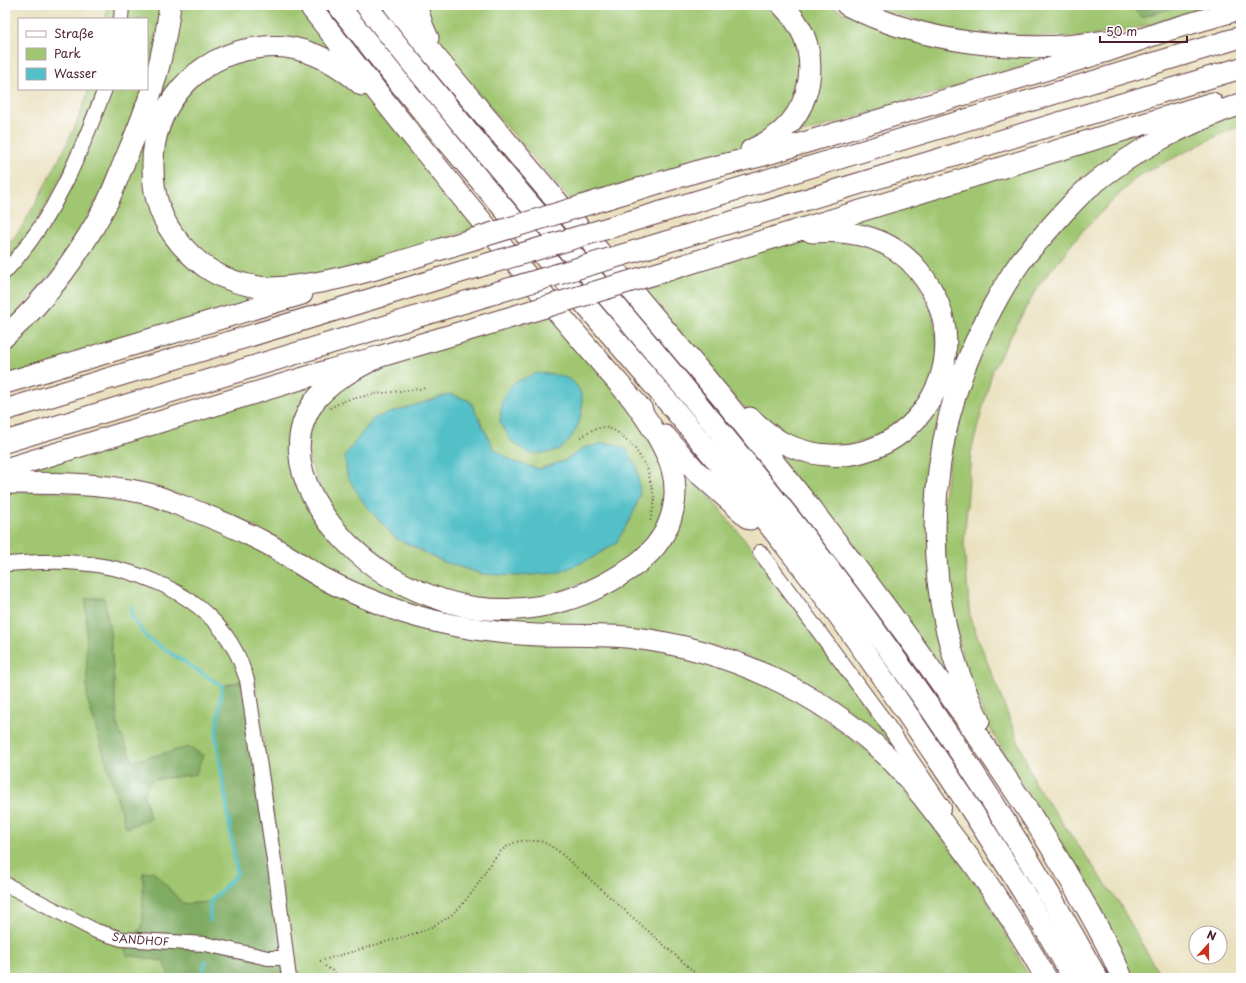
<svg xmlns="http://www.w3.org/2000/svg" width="1246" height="983" font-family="'Playpen Sans',sans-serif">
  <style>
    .green { fill: #a0c671; stroke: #75724e; fill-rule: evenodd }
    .forest { fill: #80ab63; stroke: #656547 }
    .water { fill: #52c0c8; stroke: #4e707a }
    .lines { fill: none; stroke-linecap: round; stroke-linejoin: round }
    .stream { stroke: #52c0c8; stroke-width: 3.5 }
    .minor-casing { stroke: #623c41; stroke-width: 16 }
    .highway-casing { stroke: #623c41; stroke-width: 23 }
    .path { stroke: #623c41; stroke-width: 2; stroke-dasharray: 1 3; stroke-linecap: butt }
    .minor { stroke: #fff; stroke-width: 14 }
    .highway { stroke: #fff; stroke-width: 21 }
    .highway-bridge-casing { stroke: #623c41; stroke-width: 23; stroke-linecap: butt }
    .highway-bridge { stroke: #fff; stroke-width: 21 }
    .labels { text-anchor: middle; stroke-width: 3; stroke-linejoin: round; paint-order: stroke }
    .street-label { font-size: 11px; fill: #4a1f2b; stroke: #fff }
  </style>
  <rect width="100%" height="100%" fill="#fff"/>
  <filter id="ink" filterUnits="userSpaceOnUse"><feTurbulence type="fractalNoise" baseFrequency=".025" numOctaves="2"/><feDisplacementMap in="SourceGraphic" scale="8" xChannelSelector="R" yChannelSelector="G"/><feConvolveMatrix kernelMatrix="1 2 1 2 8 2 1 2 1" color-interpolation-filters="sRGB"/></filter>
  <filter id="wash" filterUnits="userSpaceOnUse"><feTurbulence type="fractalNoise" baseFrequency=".012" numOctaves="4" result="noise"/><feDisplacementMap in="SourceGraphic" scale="16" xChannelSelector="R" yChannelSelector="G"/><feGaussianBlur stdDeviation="0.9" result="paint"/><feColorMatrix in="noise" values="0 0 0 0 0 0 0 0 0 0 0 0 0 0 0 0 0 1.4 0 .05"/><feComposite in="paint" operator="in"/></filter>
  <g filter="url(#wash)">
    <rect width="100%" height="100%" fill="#e9e0bd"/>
    <path class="green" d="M107,5H118V19H106Z
      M124,5H164L147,86V19H124Z
      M177,5H303L349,62L228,49L152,130L174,245L280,294L5,378V344L74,269Z
      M421,5H776L802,51L798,102L752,146L723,157L570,200L447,57L437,41Z
      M791,5H829L844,13L1068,53L779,140L806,107Z
      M863,5H1130L1141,17L1184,5H1217L1148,25L1119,32L1082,37L967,35Z
      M285,51L355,83L375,104L480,227L331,275L277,282L214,267L170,220L158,154L179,99L221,64Z
      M89,89H102L52,204L5,268V248C22,230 31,211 43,189C61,157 78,124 89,89Z
      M109,89H146L119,159L67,256L5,326V277L9,273Z
      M1241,107V126L1223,133L1138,176L1084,229L1038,286L993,369L971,452L964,545L970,618L1035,784L1119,903L1161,978H1132L1044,818L1014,771L989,726L967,675L946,589L943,503L957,412L988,330L1032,260L1079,207L1138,158Z
      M1180,118L1018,255L932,470L955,684L765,440L869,455L943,385L926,271L832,225Z
      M799,238L872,243L912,269L940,324L936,378L898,430L831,451L764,426L739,402L643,289L675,280L674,277Z
      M554,315L641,419L671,485L656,536L600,581L531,601L458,597L398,575L329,512L304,446L312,415L364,370L520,323L523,325ZM470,401L494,449L514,462L539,469L564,461L584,448L482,574L444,562L394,537Z
      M326,374L295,442L348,552L495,615L649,559L677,457L761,560L899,752L870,725L832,698L811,685L754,659L724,648L576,625H528L480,621L451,615L407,603L366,588L333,571L240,519L210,505L175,493L5,473Z
      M5,490L115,495L200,518L362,603L660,647L776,685L888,765L980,888L1030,978H289V947L264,742L254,678L222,686L216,736L237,874L210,902L183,904L168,887L143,921L141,929L128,955L164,961L169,973L167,978H5ZM114,694L118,728L133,761L189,748L196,774L151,780L144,794L150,818L127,828L87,698Z"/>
    <path class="forest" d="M1130,5H1184L1141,17Z
      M86,598H104L110,631L118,728L133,761L189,747L203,755L196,774L151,780L144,794L150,818L126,828L87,698Z
      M247,680L289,978H224L203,973L201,978H167L168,973L164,961L127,955L122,939L141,929L143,921V873L153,871L183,904L210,902L237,874L216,736L222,686Z"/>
    <path class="water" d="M536,373C549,374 561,374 572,381C593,397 578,439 558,450C552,453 537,453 530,454L511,441L500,422L502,402L512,384Z
      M450,394L470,401L494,449L514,462L540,469L564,461L584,448L603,443L614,444L627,450L637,467L640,495L632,516L616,543L592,558L558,573L515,576L482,574L444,562L394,537L364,503L347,476L345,455L374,418Z"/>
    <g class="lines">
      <path class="stream" d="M132,607V617L147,638L222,686L216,736L237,874L210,902V921
        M201,978L206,961"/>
    </g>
  </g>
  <g filter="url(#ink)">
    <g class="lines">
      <g class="minor-casing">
        <g id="minor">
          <path d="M121,19L122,5"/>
          <path d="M5,272C55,218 79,156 105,89"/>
          <path d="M760,552L884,720L944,808"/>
          <path d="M5,564C25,563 46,561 66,562C132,565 206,592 237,654C241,662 244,672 247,680L276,874L289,978"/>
          <path id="s1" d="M5,884L96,931L122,939L205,944L268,958H286"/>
        </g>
      </g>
      <g class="highway-casing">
        <path id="highway" d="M309,5C416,143 527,279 642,410
          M338,5C483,193 645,367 792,554C849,626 900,703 951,779C994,844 1036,910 1073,978
          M366,5C468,137 581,262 687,391C756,475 824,559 887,647C964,753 1034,863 1097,978
          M394,5C430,52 469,97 507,142C572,220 639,298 704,376C795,486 883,599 964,716C1002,772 1041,827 1074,886C1092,916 1109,946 1122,978
          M416,5L423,27L428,38
          M847,5C921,43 1023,55 1105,41
          M362,85C341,66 315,51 286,47C276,46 265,47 256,48C196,56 151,107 153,168C153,196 161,221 179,242C201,269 225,282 259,287C274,290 293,286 309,284C358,276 406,260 454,245
          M751,150C762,145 773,139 782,131C805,111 814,79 808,50C805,33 794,17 782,5
          M608,198L702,170L764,155L1104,52L1168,30L1241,9
          M628,222L1241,37
          M649,247L1241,68
          M668,270L1212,103
          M5,336C47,300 83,249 108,201C115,186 121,169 128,153C149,104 164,59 170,5
          M378,357C355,369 330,381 314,402C270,464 334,542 387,575C414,591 445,603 477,608C536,615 591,598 638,563C675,534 686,489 663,447C655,430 644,415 633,400
          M5,383L302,294
          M5,410L474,268
          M750,418C760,427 771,437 783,443C894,496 997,366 918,270C892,238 852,229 812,232
          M665,436L696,471L750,519
          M5,442L495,293
          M5,469L330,370L378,357L515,316
          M5,483C52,483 99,483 145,493C155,495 164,499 174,503C205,514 235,527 264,542C283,552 302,566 321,577C346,591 372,601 399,611C445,626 490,633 537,635C570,636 603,634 635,638C729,650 816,690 886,755C910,778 932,809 952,835C987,880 1018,928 1046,978
          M979,721C917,595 922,444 986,320C996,300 1008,279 1021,261C1027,253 1034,246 1041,238C1056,221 1071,203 1088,188C1131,152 1188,122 1241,104"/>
      </g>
      <path class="path" d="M330,408L346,400L375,394L427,388
        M581,437L594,429L604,427L616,431L634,447L647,468L655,500L650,522
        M320,961L420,932C435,926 450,918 461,906C465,901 469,896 473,891C488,870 500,837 531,841C535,841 540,841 543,842C548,844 552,847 557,850L701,978
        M325,966L334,972L339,978"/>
      <use href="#minor" class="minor"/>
      <use href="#highway" class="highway"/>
      <g class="highway-bridge-casing">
        <path id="highway-bridge" d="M454,245L608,198
          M474,268L628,222
          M495,293L649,247
          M515,316L668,270"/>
      </g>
      <use href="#highway-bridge" class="highway-bridge"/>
    </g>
  </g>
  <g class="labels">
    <g class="street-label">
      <text dy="4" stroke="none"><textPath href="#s1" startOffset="148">SANDHOF</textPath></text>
    </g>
  </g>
  <rect width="1246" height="983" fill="none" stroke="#fff" stroke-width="20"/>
  <rect x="18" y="18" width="130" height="72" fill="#ffffff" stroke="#b7a5aa"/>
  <rect x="26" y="31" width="20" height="6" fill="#ffffff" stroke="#b7a5aa"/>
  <text x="54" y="38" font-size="12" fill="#4a1f2b">Straße</text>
  <rect x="26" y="48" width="20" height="12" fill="#a0c671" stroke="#b7a5aa"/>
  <text x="54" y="58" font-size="12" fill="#4a1f2b">Park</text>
  <rect x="26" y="68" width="20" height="12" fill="#52c0c8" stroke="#b7a5aa"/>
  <text x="54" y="78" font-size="12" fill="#4a1f2b">Wasser</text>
  <g transform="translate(1208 945) rotate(21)"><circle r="19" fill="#ffffff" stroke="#b7a5aa"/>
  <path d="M0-3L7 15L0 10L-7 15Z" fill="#c8321e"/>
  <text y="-6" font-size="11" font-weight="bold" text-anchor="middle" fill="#4a1f2b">N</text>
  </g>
  <path d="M1100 36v6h87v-6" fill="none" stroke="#4a1f2b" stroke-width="2"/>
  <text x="1106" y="36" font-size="12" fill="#4a1f2b" stroke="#ffffff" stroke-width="3" paint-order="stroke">50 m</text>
</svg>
